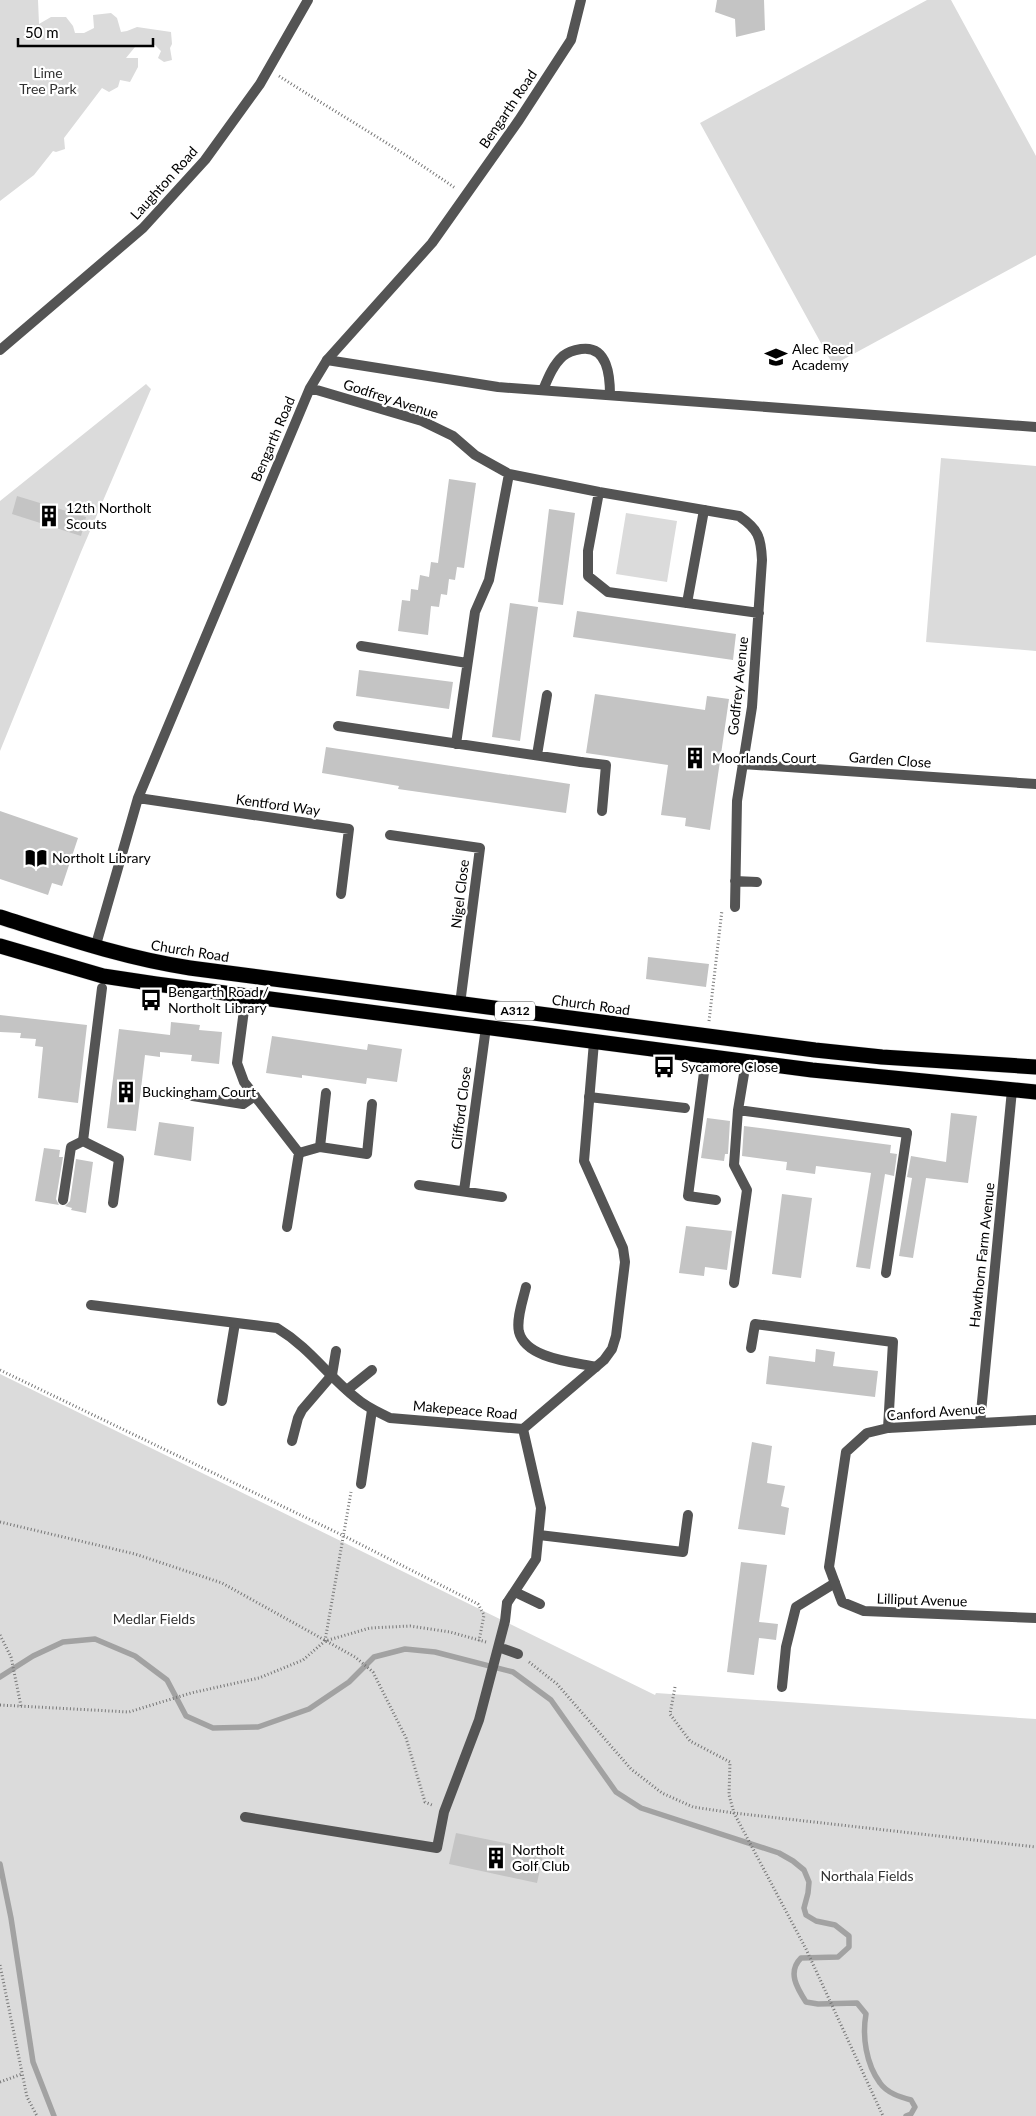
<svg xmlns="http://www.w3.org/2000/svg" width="1036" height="2116" font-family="Lato,sans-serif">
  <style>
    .green { fill: #dbdbdb }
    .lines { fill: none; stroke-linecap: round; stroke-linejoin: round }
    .stream { stroke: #a2a2a2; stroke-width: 5.5 }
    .building { fill: #c4c4c4 }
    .highway-casing { stroke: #dbdbdb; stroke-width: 16 }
    .path { stroke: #767676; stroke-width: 3; stroke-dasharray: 1 2.5; stroke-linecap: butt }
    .lane { stroke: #545454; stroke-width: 10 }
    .street { stroke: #545454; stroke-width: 10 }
    .highway { stroke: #000; stroke-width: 15 }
    .labels { text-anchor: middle; stroke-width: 4.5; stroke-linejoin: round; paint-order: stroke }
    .shield { fill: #fff; stroke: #4c4c4c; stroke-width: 1 }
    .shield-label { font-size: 12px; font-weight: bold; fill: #000 }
    .park-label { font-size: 14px; fill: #323232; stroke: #fff }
    .street-label { font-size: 14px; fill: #000; stroke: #fff }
    .poi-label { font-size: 14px; fill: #000; stroke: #fff; text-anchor: start }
  </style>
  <rect width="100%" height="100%" fill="#fff"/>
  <path class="green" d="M0,0H38L39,24L51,17H66L73,26L75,33H84L94,28L93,15L111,13L117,18L121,32L127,31L137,27L171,32L172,44L170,48L172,60L164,62L158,58L161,51L155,45L135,47L126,58H138V67L130,82L120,80L118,87L109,92L102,88L64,138L65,149L56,152L53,151L34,175L0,201Z
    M927,0H951L1036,156V255L833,365L700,123Z
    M146,384L151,389L81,552L0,751V501Z
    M941,458L1036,466V651L926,642Z
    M626,513L677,521L667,582L616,574Z
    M0,1374L655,1695L656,1693L1036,1719V2116H0Z"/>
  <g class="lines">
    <path class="stream" d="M0,1677L33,1656L63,1642L95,1639L135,1656L167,1680L186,1716L213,1728L258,1727L309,1709L349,1682L374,1657L405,1649L435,1652L513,1672L551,1700L616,1792L641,1808L779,1853L793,1861L804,1870L809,1882L808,1893L804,1908L806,1915L816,1921L835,1925L849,1936V1947L838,1957L801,1958C787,1972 797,1988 806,2002L818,2004L857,2003L866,2014C862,2036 866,2064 880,2083C887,2093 900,2097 911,2100L915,2107L911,2114L906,2116
      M0,1864L11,1918L33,2062L54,2116"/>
  </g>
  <path class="building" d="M717,0H764L765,30L736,37L735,19L715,12Z
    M449,479L476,483L464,568L457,567L455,580L449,579L447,595L441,594L439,607L431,606L428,635L398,631L402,600L410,601L411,589L418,590L420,575L429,577L431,562L438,563Z
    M17,496L86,517L81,536L12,514Z
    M549,509L575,513L563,605L538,602Z
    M510,603L538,607L520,741L492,737Z
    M577,611L736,634L733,660L573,637Z
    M359,670L453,682L449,709L356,696Z
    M595,694L705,710L707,696L729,699L710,830L685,826L686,818L661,815L668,765L586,753Z
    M326,747L570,784L566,813L398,789L399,786L322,773Z
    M0,811L78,838L62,886L52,883L48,895L0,879Z
    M648,957L709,964L706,987L646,979Z
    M0,1015L87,1025L78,1103L38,1098L43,1047L35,1046L36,1039L20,1038L21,1033L0,1032Z
    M171,1022L200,1025L199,1030L222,1032L219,1064L191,1061L192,1055L160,1052V1057L145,1055L136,1131L107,1128L119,1029L170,1035Z
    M272,1036L367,1050L368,1044L402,1049L397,1082L367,1078L366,1084L302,1075V1078L266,1073Z
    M951,1113L977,1116L968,1183L926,1178L913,1258L899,1256L912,1178L907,1177L911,1156L946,1162Z
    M707,1118L730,1121L728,1154H725L724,1161L701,1158Z
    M159,1122L194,1127L191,1161L154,1155Z
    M744,1126L891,1145L890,1153L897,1154L894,1176L885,1174L870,1269L856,1267L871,1173L816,1166L815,1174L786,1170L787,1162L742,1156Z
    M44,1148L60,1150L59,1157H63L56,1199L59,1205L35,1201Z
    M76,1159L93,1162L86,1213L71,1210L72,1208L65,1206L70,1201Z
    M782,1194L812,1198L801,1278L772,1274Z
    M686,1226L732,1231L727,1270L705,1267L704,1276L679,1273Z
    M816,1349L835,1352L833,1366L878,1371L875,1397L766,1384L769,1356L815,1362Z
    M752,1442L772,1446L767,1483L785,1486L781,1506L789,1508L785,1535L738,1529Z
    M741,1562L767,1565L759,1622L778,1624L776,1640L759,1638L754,1675L727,1672Z
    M456,1833L544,1851L537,1883L449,1864Z"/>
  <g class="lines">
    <g class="highway-casing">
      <path id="highway" d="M0,917C63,937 124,958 190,968L815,1050L882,1057L1036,1067
        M0,946L103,976L156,984L812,1070L1036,1092"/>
    </g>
    <path class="path" d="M279,76C338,114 398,148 455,188
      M709,1021L722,910
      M0,1370L344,1536L478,1604L484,1615L479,1641
      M0,1522L135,1554L222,1583L355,1657L373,1672L406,1738L425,1802L432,1805
      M0,1635L11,1657L21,1706
      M325,1641L351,1492
      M529,1662L557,1684L631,1769L662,1793L693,1807L734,1813L1036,1847
      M675,1687L670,1714L690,1741L730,1762L729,1795L734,1813L806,1949L883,2116
      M0,1705L129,1712L191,1693L259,1678L303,1660L325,1641L370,1628L410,1626L450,1632L486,1642
      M0,1965L27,2097L37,2116
      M0,2082L22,2074"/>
    <path class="lane" d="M327,360L498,387L1036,427
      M543,390C548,378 553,365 563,356C568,352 575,350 581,349C608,345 610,377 610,395
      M687,603L704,510
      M581,762L606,765L602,811
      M706,1057L688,1196L716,1200
      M174,1093L243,1104L255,1096
      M589,1097L685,1108
      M320,1147L326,1093
      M299,1153L320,1147L367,1154L372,1104
      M63,1200L71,1147L83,1141L119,1159L113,1203
      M886,1273L907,1133
      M526,1287C523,1300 516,1319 519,1332C526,1359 574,1362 596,1367
      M751,1348L755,1324L893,1342L888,1428
      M347,1390L372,1370
      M222,1401L235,1323
      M292,1441L298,1418L302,1410L332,1375L336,1351
      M361,1484L372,1410
      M539,1535L683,1552L688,1515
      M515,1592L540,1604
      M504,1649L518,1654
      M782,1687L786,1647L796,1607L835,1583
      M245,1817L437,1848L444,1812L479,1720L505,1621L507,1603"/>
    <path class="street" d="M0,350L143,228L205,160L260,84L308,0
      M310,388L422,421L453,436L475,455L509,474L599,492L739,516C758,529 761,537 762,560L752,707L737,801L735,907
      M599,492L588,551V576L608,592L759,613
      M361,646L467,663
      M338,726L581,762
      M456,744L475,612L489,580L509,474
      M537,755L547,695
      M742,764L1036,784
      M138,798L349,829L341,894
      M390,835L480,848L460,1004
      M735,881L757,882
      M95,948L138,798L310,388L327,360L432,243L519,120L571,40L581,0
      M246,995L237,1063L244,1082L299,1153L287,1227
      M738,1110L907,1133
      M83,1141L102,988
      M419,1185L502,1197
      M464,1191L486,1027
      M734,1283L747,1190L734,1165L738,1110L746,1062
      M91,1305L277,1328C310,1348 327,1375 356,1398C366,1407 378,1412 390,1418L523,1429L604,1360L612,1349L616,1336L625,1262L623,1248L584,1161L594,1042
      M1036,1420L888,1428L867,1433L846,1452L829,1567L842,1602L864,1611L1036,1618
      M980,1423L1012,1090
      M507,1603L536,1559L541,1508L523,1429"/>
    <use href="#highway" class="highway"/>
  </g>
  <defs>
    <g id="school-bare" transform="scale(1.725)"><path d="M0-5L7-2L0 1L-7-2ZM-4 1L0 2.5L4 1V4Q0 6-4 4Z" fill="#000" stroke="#fff" stroke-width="2.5" paint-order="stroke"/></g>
    <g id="building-bare" transform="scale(1.725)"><path d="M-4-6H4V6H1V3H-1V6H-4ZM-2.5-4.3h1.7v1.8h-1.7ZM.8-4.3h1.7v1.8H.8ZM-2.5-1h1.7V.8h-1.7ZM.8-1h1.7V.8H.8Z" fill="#000" stroke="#fff" stroke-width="2.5" paint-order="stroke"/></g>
    <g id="library-bare" transform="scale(1.725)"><path d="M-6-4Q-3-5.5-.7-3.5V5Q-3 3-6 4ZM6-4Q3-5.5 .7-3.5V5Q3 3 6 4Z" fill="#000" stroke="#fff" stroke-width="2.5" paint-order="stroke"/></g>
    <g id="bus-bare" transform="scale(1.725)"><path d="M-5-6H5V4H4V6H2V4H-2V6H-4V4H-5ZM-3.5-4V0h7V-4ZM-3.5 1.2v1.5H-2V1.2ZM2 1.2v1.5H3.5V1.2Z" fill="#000" stroke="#fff" stroke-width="2.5" paint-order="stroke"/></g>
  </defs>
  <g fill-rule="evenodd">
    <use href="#school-bare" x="776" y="357"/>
    <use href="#building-bare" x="49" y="516"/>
    <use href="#building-bare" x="695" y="758"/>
    <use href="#library-bare" x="36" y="858"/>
    <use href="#bus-bare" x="151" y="1000"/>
    <use href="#bus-bare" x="664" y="1067"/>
    <use href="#building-bare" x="126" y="1092"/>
    <use href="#building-bare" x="496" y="1858"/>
  </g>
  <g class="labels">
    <rect class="shield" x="495" y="1001.5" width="40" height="19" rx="4"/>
    <g class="shield-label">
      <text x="515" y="1015">A312</text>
    </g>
    <g class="park-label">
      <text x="48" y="78">Lime<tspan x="48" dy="16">Tree Park</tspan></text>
      <text x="154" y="1624">Medlar Fields</text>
      <text x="867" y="1881">Northala Fields</text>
    </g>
    <g class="street-label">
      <text transform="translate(508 109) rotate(-56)" y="5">Bengarth Road</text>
      <text transform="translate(164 183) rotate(-48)" y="5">Laughton Road</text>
      <text transform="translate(391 399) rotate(18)" y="5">Godfrey Avenue</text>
      <text transform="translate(273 439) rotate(-67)" y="5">Bengarth Road</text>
      <text transform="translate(738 686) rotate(-84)" y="5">Godfrey Avenue</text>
      <text transform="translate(890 760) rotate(4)" y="5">Garden Close</text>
      <text transform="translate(278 805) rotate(8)" y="5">Kentford Way</text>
      <text transform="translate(460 894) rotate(-83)" y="5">Nigel Close</text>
      <text transform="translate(190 951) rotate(9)" y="5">Church Road</text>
      <text transform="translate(591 1005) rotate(8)" y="5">Church Road</text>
      <text transform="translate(461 1108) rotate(-83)" y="5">Clifford Close</text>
      <text transform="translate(982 1255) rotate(-84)" y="5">Hawthorn Farm Avenue</text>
      <text transform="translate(465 1410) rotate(5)" y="5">Makepeace Road</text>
      <text transform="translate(936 1412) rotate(-4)" y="5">Canford Avenue</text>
      <text transform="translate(922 1600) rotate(2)" y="5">Lilliput Avenue</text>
    </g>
    <g class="poi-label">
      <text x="792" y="354">Alec Reed<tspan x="792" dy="16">Academy</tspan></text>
      <text x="66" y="513">12th Northolt<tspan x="66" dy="16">Scouts</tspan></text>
      <text x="712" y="763">Moorlands Court</text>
      <text x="52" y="863">Northolt Library</text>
      <text x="168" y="997">Bengarth Road /<tspan x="168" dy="16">Northolt Library</tspan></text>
      <text x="681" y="1072">Sycamore Close</text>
      <text x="142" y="1097">Buckingham Court</text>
      <text x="512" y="1855">Northolt<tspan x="512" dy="16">Golf Club</tspan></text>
    </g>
  </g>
  <path d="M18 38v8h135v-8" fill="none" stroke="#000000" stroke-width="2.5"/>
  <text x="25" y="38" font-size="15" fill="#000000" stroke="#ffffff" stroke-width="4" paint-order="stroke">50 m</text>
</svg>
